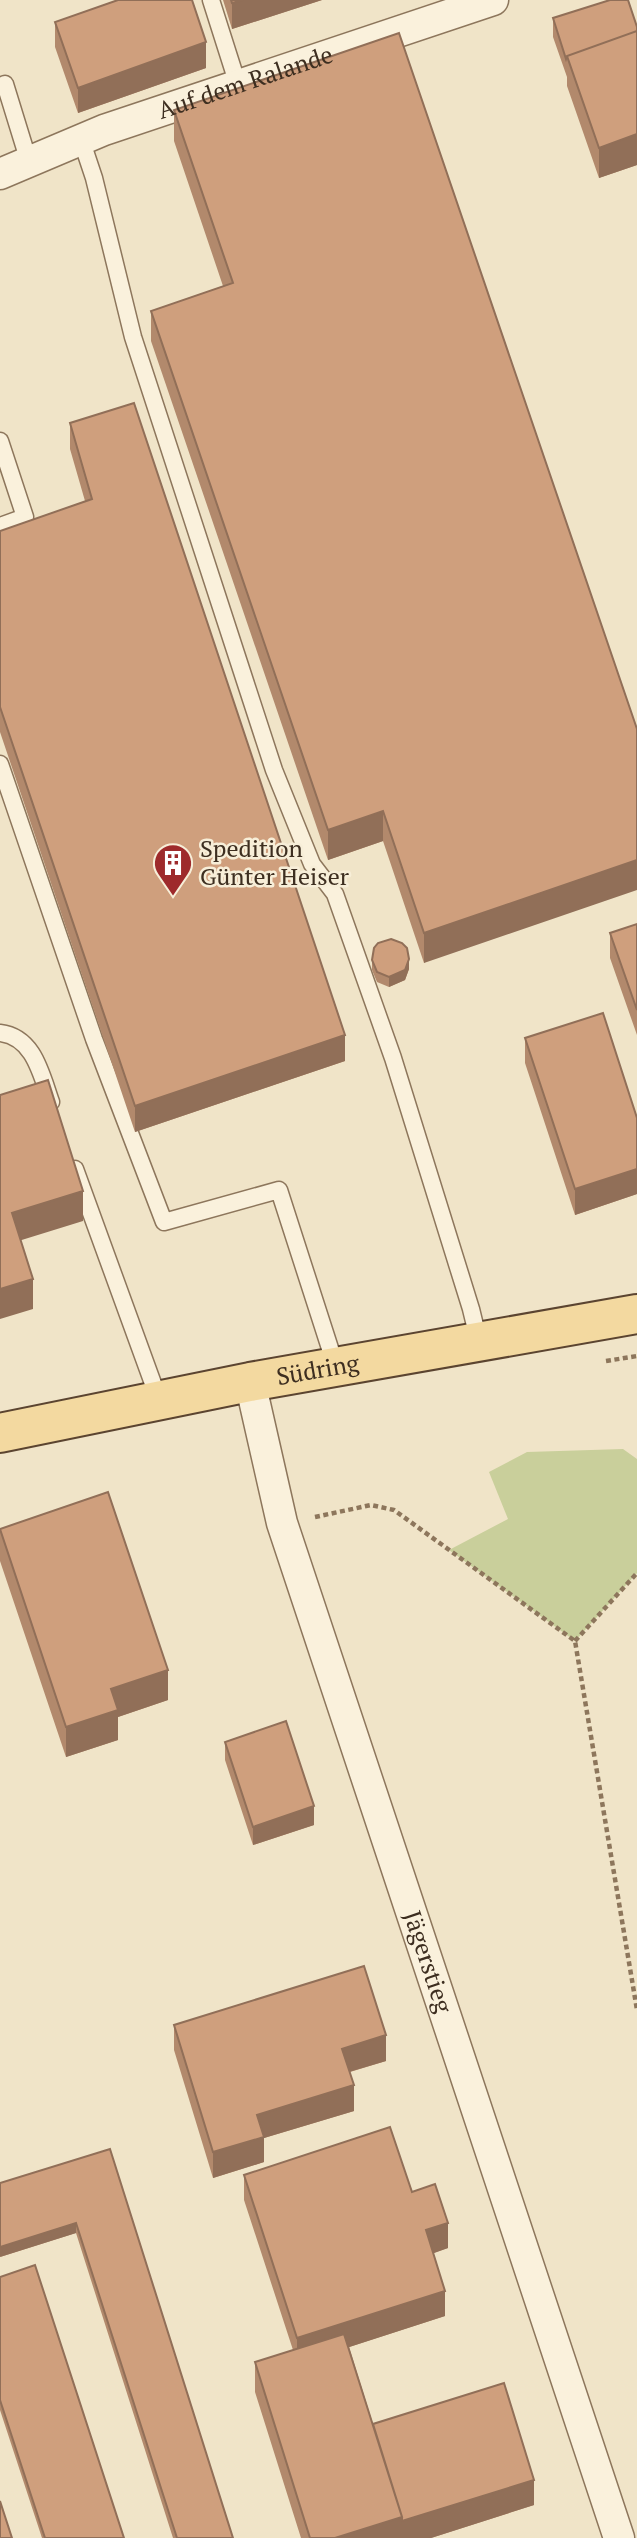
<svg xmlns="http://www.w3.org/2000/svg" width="637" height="2538" font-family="'PT Serif',serif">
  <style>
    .green { fill: #c9cf9b }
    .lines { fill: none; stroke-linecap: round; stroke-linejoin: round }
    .lane-casing { stroke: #8d765c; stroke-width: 19 }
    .street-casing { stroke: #8d765c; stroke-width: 33 }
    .primary-casing { stroke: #5b4430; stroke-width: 42 }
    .path { stroke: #8d765c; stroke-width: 4.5; stroke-dasharray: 5 3.5; stroke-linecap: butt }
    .lane { stroke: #faf1dc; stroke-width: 16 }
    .street { stroke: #faf1dc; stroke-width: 30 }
    .primary { stroke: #f3d9a0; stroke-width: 38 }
    .wall { fill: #b2896c }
    .shaded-wall { fill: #916f58 }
    .building { fill: #cf9f7d; stroke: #916f58; stroke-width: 2 }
    .labels { text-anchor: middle; stroke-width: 5; stroke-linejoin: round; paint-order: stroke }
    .street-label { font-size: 24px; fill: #3d2e20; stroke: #f7eed8 }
    .poi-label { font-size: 24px; fill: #3d2e20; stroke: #f7eed8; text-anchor: start }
  </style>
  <rect width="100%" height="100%" fill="#f0e4c8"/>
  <path class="green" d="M623,1449L637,1459V1573L575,1641L449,1550L508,1519L489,1472L527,1452Z"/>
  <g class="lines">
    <g class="lane-casing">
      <path id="lane" d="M211,0L238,85
        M0,86L5,84L29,162
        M81,139L94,178L133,337L274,770L312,864L335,894L393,1058L471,1309L479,1342
        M0,441L25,517L0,526
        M0,764L94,1039L164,1222L279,1190L336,1367
        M0,1033C34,1037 41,1074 51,1102
        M75,1169L159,1400"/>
    </g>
    <g class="street-casing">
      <g id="street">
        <path id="s1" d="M0,174L104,130L493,0"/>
        <path id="s2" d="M250,1382L282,1523L619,2538"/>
      </g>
    </g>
    <g class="primary-casing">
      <g id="primary">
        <path id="s3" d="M0,1433L250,1382L637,1314"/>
      </g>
    </g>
    <path class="path" d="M606,1361L637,1356
      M315,1517L371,1505L394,1510L575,1641L637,2010
      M575,1641L637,1573"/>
    <use href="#lane" class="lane"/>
    <use href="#street" class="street"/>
    <use href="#primary" class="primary"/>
  </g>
  <path class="wall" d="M223,0H322L232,29Z
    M553,18L637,27V165L599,178L567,86V77L553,37Z
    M55,22L206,68L78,113L55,47Z
    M174,110L637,729L424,963L383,841L328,860L151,341V311L223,286L174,141Z
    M70,423L345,1061L135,1132L0,732V531L85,501L70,449Z
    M637,924V1035L610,958V933Z
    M372,960L409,969L405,980L389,987L377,982L372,970Z
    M525,1038L637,1118V1194L575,1215L525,1063Z
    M0,1529L168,1700L118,1717V1740L66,1757L0,1561Z
    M225,1742L314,1825L253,1845L225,1760Z
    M174,2025L386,2061L350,2072L354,2111L264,2138V2162L213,2178L174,2050Z
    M110,2149L233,2538H173L76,2233L0,2257Z
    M244,2175L448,2248L433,2253L445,2316L349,2347L373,2424L534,2505L431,2538H301L255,2392V2362L293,2350L244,2200Z
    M0,2277L124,2538H42L0,2410Z"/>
  <path class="shaded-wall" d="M243,0H322L232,29V3Z
    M206,42V68L78,113V88Z
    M637,134V165L599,178V148Z
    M383,811V841L328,860V830Z
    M637,860V890L424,963V933Z
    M409,959V969L405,980L389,987V977Z
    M345,1035V1061L135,1132V1106Z
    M637,1169V1194L575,1215V1189Z
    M83,1191V1221L12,1243V1213Z
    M33,1279V1309L0,1319V1289Z
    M168,1670V1700L118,1717V1740L66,1757V1727L111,1689Z
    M314,1806V1825L253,1845V1827Z
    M386,2035V2061L342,2074V2049Z
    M354,2085V2111L264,2138V2162L213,2178V2152L257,2115Z
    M76,2223V2233L0,2257V2247Z
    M448,2223V2248L426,2256V2230Z
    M445,2291V2316L297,2364V2338Z
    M534,2480V2505L431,2538H335L402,2517Z"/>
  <path class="building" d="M118,0H192L206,42L78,88L55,22Z
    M231,0H243L232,3Z
    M610,0H628L637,27V31L567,56L566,59L553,18Z
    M637,31V134L599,148L567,56Z
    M399,33L637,729V860L424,933L383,811L328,830L151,311L233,283L174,110Z
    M134,403L345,1035L135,1106L0,707V531L92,499L70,423Z
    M637,924V1010L610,933Z
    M391,939L402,943L407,948L409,959L405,970L389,977L377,972L372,960L374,948L378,943Z
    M603,1013L637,1118V1169L575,1189L525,1038Z
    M48,1080L83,1191L12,1213L33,1279L0,1289V1095Z
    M108,1492L168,1670L111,1689L118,1710L66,1727L0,1529Z
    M286,1721L314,1806L253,1827L225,1742Z
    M364,1966L386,2035L342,2049L354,2085L257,2115L264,2137L213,2152L174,2025Z
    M390,2127L412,2192L435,2184L448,2223L426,2230L445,2291L297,2338L244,2175Z
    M110,2149L233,2538H177L76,2223L0,2247V2183Z
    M35,2265L124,2538H45L0,2400V2277Z
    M344,2334L402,2517L335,2538H310L255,2362Z
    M504,2383L534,2480L402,2521V2517L373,2424Z
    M0,2501L12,2538H0Z"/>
  <defs>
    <g id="building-pin" transform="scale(2.0125)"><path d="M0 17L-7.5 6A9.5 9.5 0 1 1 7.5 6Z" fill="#9e2a2b" stroke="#f7eed8"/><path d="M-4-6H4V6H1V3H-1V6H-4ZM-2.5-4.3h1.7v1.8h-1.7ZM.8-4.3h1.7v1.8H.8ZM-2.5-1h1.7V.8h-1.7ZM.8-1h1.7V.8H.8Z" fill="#fff"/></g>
  </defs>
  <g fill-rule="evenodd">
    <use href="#building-pin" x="173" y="863"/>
  </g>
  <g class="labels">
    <g class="street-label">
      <text dy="8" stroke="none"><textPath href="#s1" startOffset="262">Auf dem Ralande</textPath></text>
      <text dy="8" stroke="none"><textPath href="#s3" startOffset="324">Südring</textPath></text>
      <text dy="8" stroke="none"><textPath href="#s2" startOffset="607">Jägerstieg</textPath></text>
    </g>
    <g class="poi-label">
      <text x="200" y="857">Spedition<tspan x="200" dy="28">Günter Heiser</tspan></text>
    </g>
  </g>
</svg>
